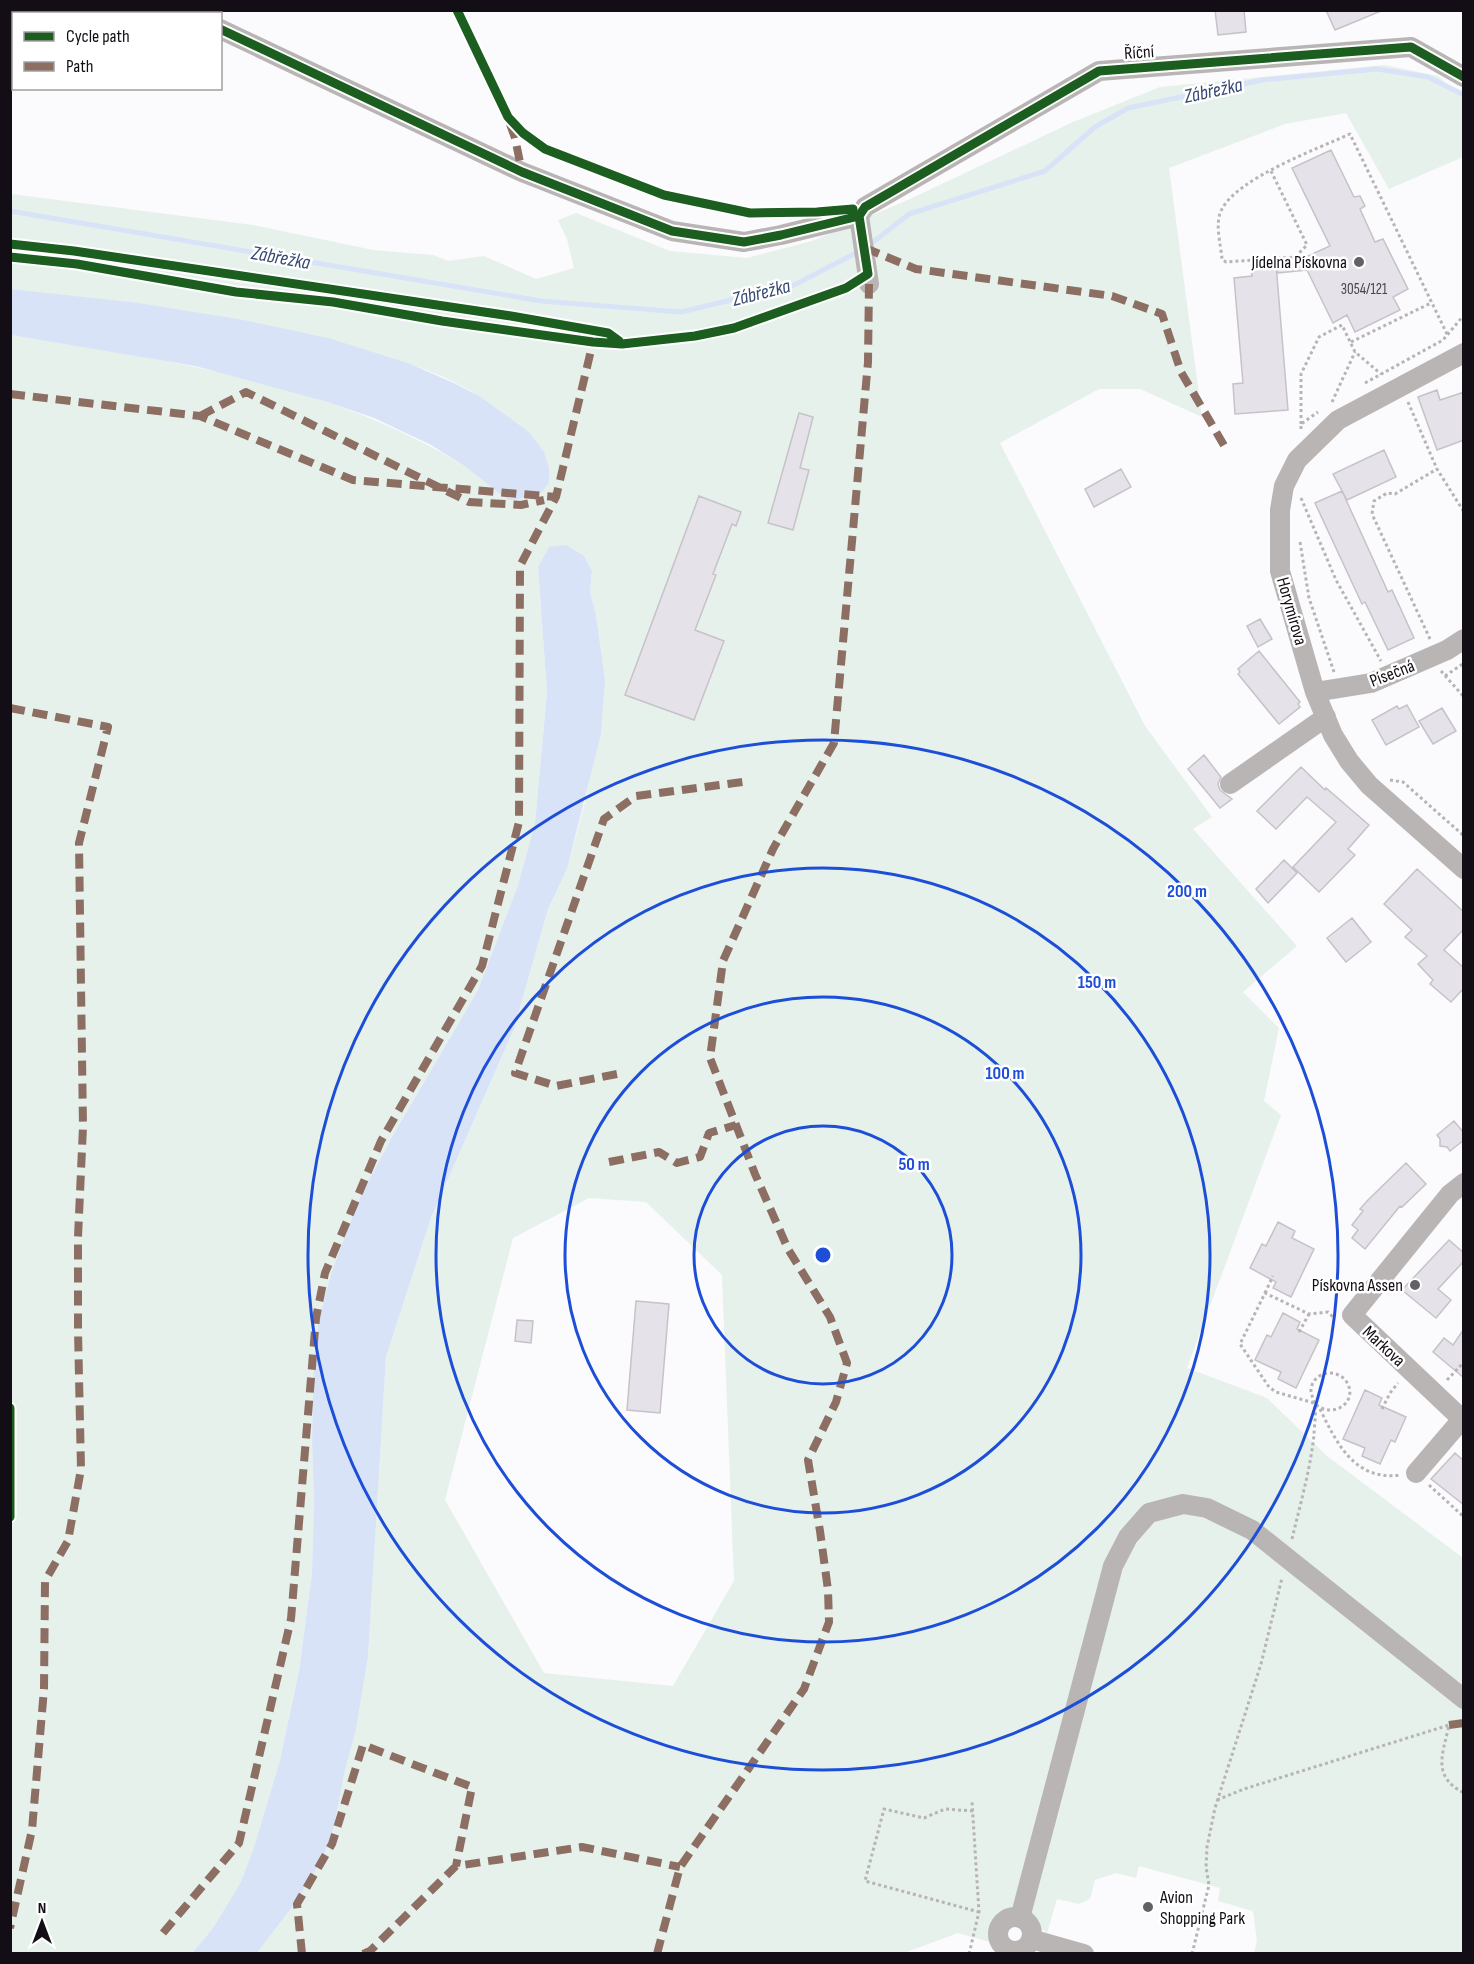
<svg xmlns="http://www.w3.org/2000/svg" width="1474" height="1964" font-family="'Sofia Sans Condensed',sans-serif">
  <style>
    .green { fill: #e6f1eb; fill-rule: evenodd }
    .water { fill: #d9e3f8 }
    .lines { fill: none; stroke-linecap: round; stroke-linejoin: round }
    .stream { stroke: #d9e3f8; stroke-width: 5 }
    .building { fill: #e6e2e9; stroke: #c6c2c8; stroke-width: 1.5 }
    .path { stroke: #b8b4b5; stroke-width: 3; stroke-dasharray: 3 3; stroke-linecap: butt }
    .minor { stroke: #bab5b5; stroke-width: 20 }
    .quiet { stroke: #8d6e63; stroke-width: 8; stroke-dasharray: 15 8; stroke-linecap: butt }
    .cycleway-casing { stroke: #fff; stroke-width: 13 }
    .cycleway { stroke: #1b5e20; stroke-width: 9 }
    .ring { fill: none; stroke: #1d4ed8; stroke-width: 3 }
    .poi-dot { fill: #646166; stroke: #fff; stroke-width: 2 }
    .labels { text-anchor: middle; stroke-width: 5; stroke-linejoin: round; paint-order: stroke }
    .number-label { font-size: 15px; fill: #49444b }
    .street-label { font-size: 18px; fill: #130e15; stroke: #fff }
    .poi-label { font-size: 18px; fill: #130e15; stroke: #fff; text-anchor: end }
    .water-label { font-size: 20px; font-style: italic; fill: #374a73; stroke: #fff }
    .centre { fill: #1d4ed8; stroke: #fff; stroke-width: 3 }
    .ring-label { font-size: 18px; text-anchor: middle; font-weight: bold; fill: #1d4ed8; stroke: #fff; stroke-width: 5; stroke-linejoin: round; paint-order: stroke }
  </style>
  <rect width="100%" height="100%" fill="#fbfafc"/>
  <path class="green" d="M10,11H50L48,13L14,14L13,75H10Z
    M1384,65L1438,76L1463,98V157L1389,189L1346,113L1285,124L1169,168L1202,417L1140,389H1099L1000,443L1145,726L1212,817L1193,829L1297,946L1243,992L1279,1028L1264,1101L1281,1115L1187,1368L1267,1398L1327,1456L1463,1558V1953H1254L1257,1941L1253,1911L1218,1901L1220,1888L1139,1866L1136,1878L1116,1873L1095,1880L1090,1899L1079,1904L1057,1899L1047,1933C1038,1927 1035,1918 1027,1913C1018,1907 1003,1910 996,1919C992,1925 991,1934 989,1942L958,1933L904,1953H257L296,1902L323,1858L334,1827L344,1774L356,1730L368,1657L386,1357L431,1218L514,1029L548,909L567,869L586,798L605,679L596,615L590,592L592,571L538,567L547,692L535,823L518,885L478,990L393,1135L360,1197L333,1268L312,1441L314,1499L312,1573L299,1671L280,1760L254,1847L241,1883L213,1928L192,1953H11V335C51,340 91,347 132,355C248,375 365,404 466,467L528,431C504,414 482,396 456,383C430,370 402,361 374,353C256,315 133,306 11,289V194L253,225L373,250L433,255L448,261L484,256L536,279L574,268L567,239L558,220L576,213L670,251L747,258L812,241L910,199L1073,122L1160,87ZM589,1198L646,1202L722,1275L734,1581L673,1686L544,1673L445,1500L513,1238Z"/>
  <path class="water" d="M11,289L138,303L244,320L328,338L408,363L454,383L481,397L528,431L544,452L549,468V483L542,492L517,500H508L466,467L431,445L374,418L324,401L195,366L11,335Z
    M566,545L584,556L592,571L590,592L596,615L605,679L601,734L567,869L548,909L514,1029L431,1218L386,1357L368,1657L356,1730L344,1774L334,1827L323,1858L296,1902L257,1953H192L213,1928L241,1882L254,1847L280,1760L299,1671L312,1573L314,1499L312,1441L314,1359L319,1320L333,1268L360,1197L393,1135L478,990L518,885L535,823L547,692L538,567L549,547Z"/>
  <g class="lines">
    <path class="stream" d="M10,211L541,301L681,312L794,285L860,251
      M868,246L909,214L1045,171L1095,127L1128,108L1262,80L1377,69L1428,77L1464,95"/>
  </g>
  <path class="building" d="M1215,10H1244L1246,32L1218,35Z
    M1326,10H1381V11L1335,30Z
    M1331,150L1354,197L1360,196L1365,206L1360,209L1375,242L1383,239L1408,289L1393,297L1400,310L1355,332L1347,315L1333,323L1307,270L1278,273L1277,270L1330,246L1292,168Z
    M1276,264L1288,410L1235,414L1233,384L1243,383L1234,278L1252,276L1251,266Z
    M1437,390L1440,400L1464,392V440L1437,450L1418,397Z
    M799,413L813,417L800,468L809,470L793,530L768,523Z
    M1384,450L1396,477L1347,500L1333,474Z
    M1121,469L1131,487L1094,507L1085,489Z
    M1342,491L1388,592L1392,590L1414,638L1388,650L1365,602L1362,604L1315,503Z
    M699,496L741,512L736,526L732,524L713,574L716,575L695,630L724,641L694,720L625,695Z
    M1260,619L1272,639L1258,647L1247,626Z
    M1259,651L1300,702L1298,704L1300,707L1279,724L1238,674L1240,672L1238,669Z
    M1407,705L1419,727L1386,745L1372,720L1397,706L1399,709Z
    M1442,708L1456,731L1433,744L1419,721Z
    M1204,755L1221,777L1218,784L1220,790L1232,799L1220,808L1188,769Z
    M1301,767L1325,790L1326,788L1369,825L1348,849L1355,855L1319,892L1293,867L1336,822L1307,797L1276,829L1257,811Z
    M1284,860L1297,873L1268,903L1256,889Z
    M1417,869L1464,912V929L1444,950L1464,968V988L1451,1002L1430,984L1433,980L1418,964L1427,956L1405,937L1412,930L1384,904Z
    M1352,918L1371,942L1346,962L1327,938Z
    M1454,1121L1464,1133V1140L1450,1151L1447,1147L1440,1146V1139L1437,1135Z
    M1406,1163L1426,1184L1402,1207L1400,1206L1365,1249L1352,1238L1358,1230L1352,1225L1363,1211L1360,1209L1368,1200Z
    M1278,1222L1295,1231L1292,1238L1314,1249L1291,1297L1273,1288L1276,1282L1250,1268L1262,1244L1266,1246Z
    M1449,1240L1464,1253V1261L1438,1289L1451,1300L1436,1318L1402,1290Z
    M636,1301L669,1304L660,1413L627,1410Z
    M1283,1313L1300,1322L1297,1329L1319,1340L1296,1388L1278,1379L1281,1372L1255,1360L1267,1335L1271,1337Z
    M517,1320L533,1321L531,1343L515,1341Z
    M1464,1329V1378L1433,1352L1444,1338L1453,1345Z
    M1365,1390L1382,1398L1379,1405L1406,1417L1395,1442L1391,1440L1380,1464L1362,1456L1365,1448L1343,1439Z
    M1455,1453L1464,1461V1505L1431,1479Z"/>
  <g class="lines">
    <path class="path" d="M1271,171L1307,245L1295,257L1226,262L1222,259C1221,245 1214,222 1222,209C1238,178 1317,149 1350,134L1447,334
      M1351,342L1431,303
      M1365,383L1443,340L1464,315
      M1332,402L1355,352
      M1408,402L1437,469L1464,512
      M1301,424V374L1319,337L1342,325L1355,352L1381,374
      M1301,429V424L1318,412
      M1301,498L1336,580L1381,661
      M1300,542L1309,598L1334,672
      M1430,639L1372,514L1374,501L1387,493L1395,494L1437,469
      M1441,671L1464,697
      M1445,676L1464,663
      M1390,780L1403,782L1464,836
      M1265,1293L1273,1276
      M1299,1332L1309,1314
      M1447,1380L1464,1362
      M1320,1409C1337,1444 1355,1481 1400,1475
      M1382,1409L1390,1393L1398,1383
      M1429,1485L1464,1517
      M1292,1539C1300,1505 1310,1471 1314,1435C1314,1426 1317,1412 1314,1403C1313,1396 1309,1392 1312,1385C1317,1371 1337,1369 1346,1381C1360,1401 1333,1421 1314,1403L1276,1392L1269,1387L1240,1344L1265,1293L1309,1314L1328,1312L1335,1319
      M1217,1800L1244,1789L1449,1725C1443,1754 1431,1776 1464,1793
      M973,1811L945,1809L924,1818L884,1809L865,1881L979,1912
      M969,1954L979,1912L972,1802
      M1192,1954L1209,1885L1206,1867L1207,1847L1215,1808L1261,1664L1282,1578"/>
    <path class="minor" d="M178,10L185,14
      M220,29L522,172L672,231L744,242L781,235L859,216
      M869,284L859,216L865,207L1099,71L1411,47L1464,77
      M1464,353L1338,420L1297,460L1284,486L1280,510V571L1315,692L1333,735L1349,761L1369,785L1464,869
      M1315,692L1371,683L1447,650L1464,639
      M1230,784L1326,717
      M1464,1183L1450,1194L1352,1315L1464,1421
      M1416,1473L1464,1417
      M998 1934a17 17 0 1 1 34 0a17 17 0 1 1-34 0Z
      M1020,1918L1113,1566L1128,1537L1149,1513L1183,1504L1207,1508L1252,1530L1464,1699
      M1031,1939L1084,1954"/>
    <path class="quiet" d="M510,124L515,138L522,172
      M865,248L916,269L1112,296L1162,314L1181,372L1225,447
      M10,394L200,416L353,480L556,497
      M200,416L246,392L469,502L521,505L544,500
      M10,708L108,727L79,843L83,1127L78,1237V1331L81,1469L68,1541L45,1581L44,1689L32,1830L10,1928
      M617,1074L556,1086L515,1073L604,819L636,796L743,782
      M609,1162L659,1152L677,1163L700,1157L709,1133L736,1125
      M1449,1725L1464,1723
      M163,1933L239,1843L291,1619L316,1318L325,1273L381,1141L482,966L519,822L520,566L556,497L593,342
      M302,1954L297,1904L332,1844L363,1745L472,1787L456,1866
      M363,1954L370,1951L456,1866L582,1847L680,1867
      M657,1954L680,1867L804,1689L829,1622L828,1590L820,1531L808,1460L836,1402L847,1363L830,1317L788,1249L755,1174L710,1058L723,961L773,849L834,743L868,362L869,284"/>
    <g class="cycleway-casing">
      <path id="cycleway" d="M457,10L508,117L523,133L545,149L664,195L750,213L817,212L853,209
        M220,29L522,172L672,231L744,242L781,235L859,216
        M10,244L74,251L511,316L608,333L619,341
        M10,257L77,264L236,292L333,302L442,321L593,342L622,344L695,336L734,328L846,288L868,274L859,216L865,207L1099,71L1411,47L1464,77
        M10,1408V1517"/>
    </g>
    <use href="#cycleway" class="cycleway"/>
  </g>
  <g class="ring">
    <circle cx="823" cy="1255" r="129"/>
    <circle cx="823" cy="1255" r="258"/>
    <circle cx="823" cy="1255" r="387"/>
    <circle cx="823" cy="1255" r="515"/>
  </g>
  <g class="poi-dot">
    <circle cx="1359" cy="262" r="6"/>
    <circle cx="1415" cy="1285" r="6"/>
    <circle cx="1148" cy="1907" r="6"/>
  </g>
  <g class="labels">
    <g class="number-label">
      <text x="1364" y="294">3054/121</text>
    </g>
    <g class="street-label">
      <text transform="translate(1139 52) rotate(-4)" y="6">Říční</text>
      <text transform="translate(1292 611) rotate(74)" y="6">Horymírova</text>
      <text transform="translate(1392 673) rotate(-21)" y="6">Písečná</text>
      <text transform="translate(1384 1346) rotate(43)" y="6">Markova</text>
    </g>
    <g class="poi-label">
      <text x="1347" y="268">Jídelna Pískovna</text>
      <text x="1403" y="1291">Pískovna Assen</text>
      <text x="1160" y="1903" text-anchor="start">Avion<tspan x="1160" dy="21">Shopping Park</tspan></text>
    </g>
    <g class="water-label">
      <text transform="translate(1213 90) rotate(-12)" y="7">Zábřežka</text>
      <text transform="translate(281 257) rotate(10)" y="7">Zábřežka</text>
      <text transform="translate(761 292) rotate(-14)" y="7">Zábřežka</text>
    </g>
  </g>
  <circle cx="823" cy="1255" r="9" class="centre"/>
  <g class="ring-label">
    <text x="1187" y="897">200 m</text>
    <text x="1097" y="988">150 m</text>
    <text x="1005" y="1079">100 m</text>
    <text x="914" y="1170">50 m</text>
  </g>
  <rect width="1474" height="1964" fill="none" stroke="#130e15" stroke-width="24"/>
  <rect x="12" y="12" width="210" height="78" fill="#ffffff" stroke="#a19fa1" stroke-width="1.5"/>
  <rect x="24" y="32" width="30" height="9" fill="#1b5e20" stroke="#a19fa1" stroke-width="1.5"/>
  <text x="66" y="42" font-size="18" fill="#130e15">Cycle path</text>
  <rect x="24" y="62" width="30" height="9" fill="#8d6e63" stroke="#a19fa1" stroke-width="1.5"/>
  <text x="66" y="72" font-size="18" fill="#130e15">Path</text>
  <g transform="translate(42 1922)" stroke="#ffffff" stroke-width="4.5" paint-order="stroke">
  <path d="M0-4.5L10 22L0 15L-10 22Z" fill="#130e15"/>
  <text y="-9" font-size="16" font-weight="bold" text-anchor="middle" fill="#130e15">N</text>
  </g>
</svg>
